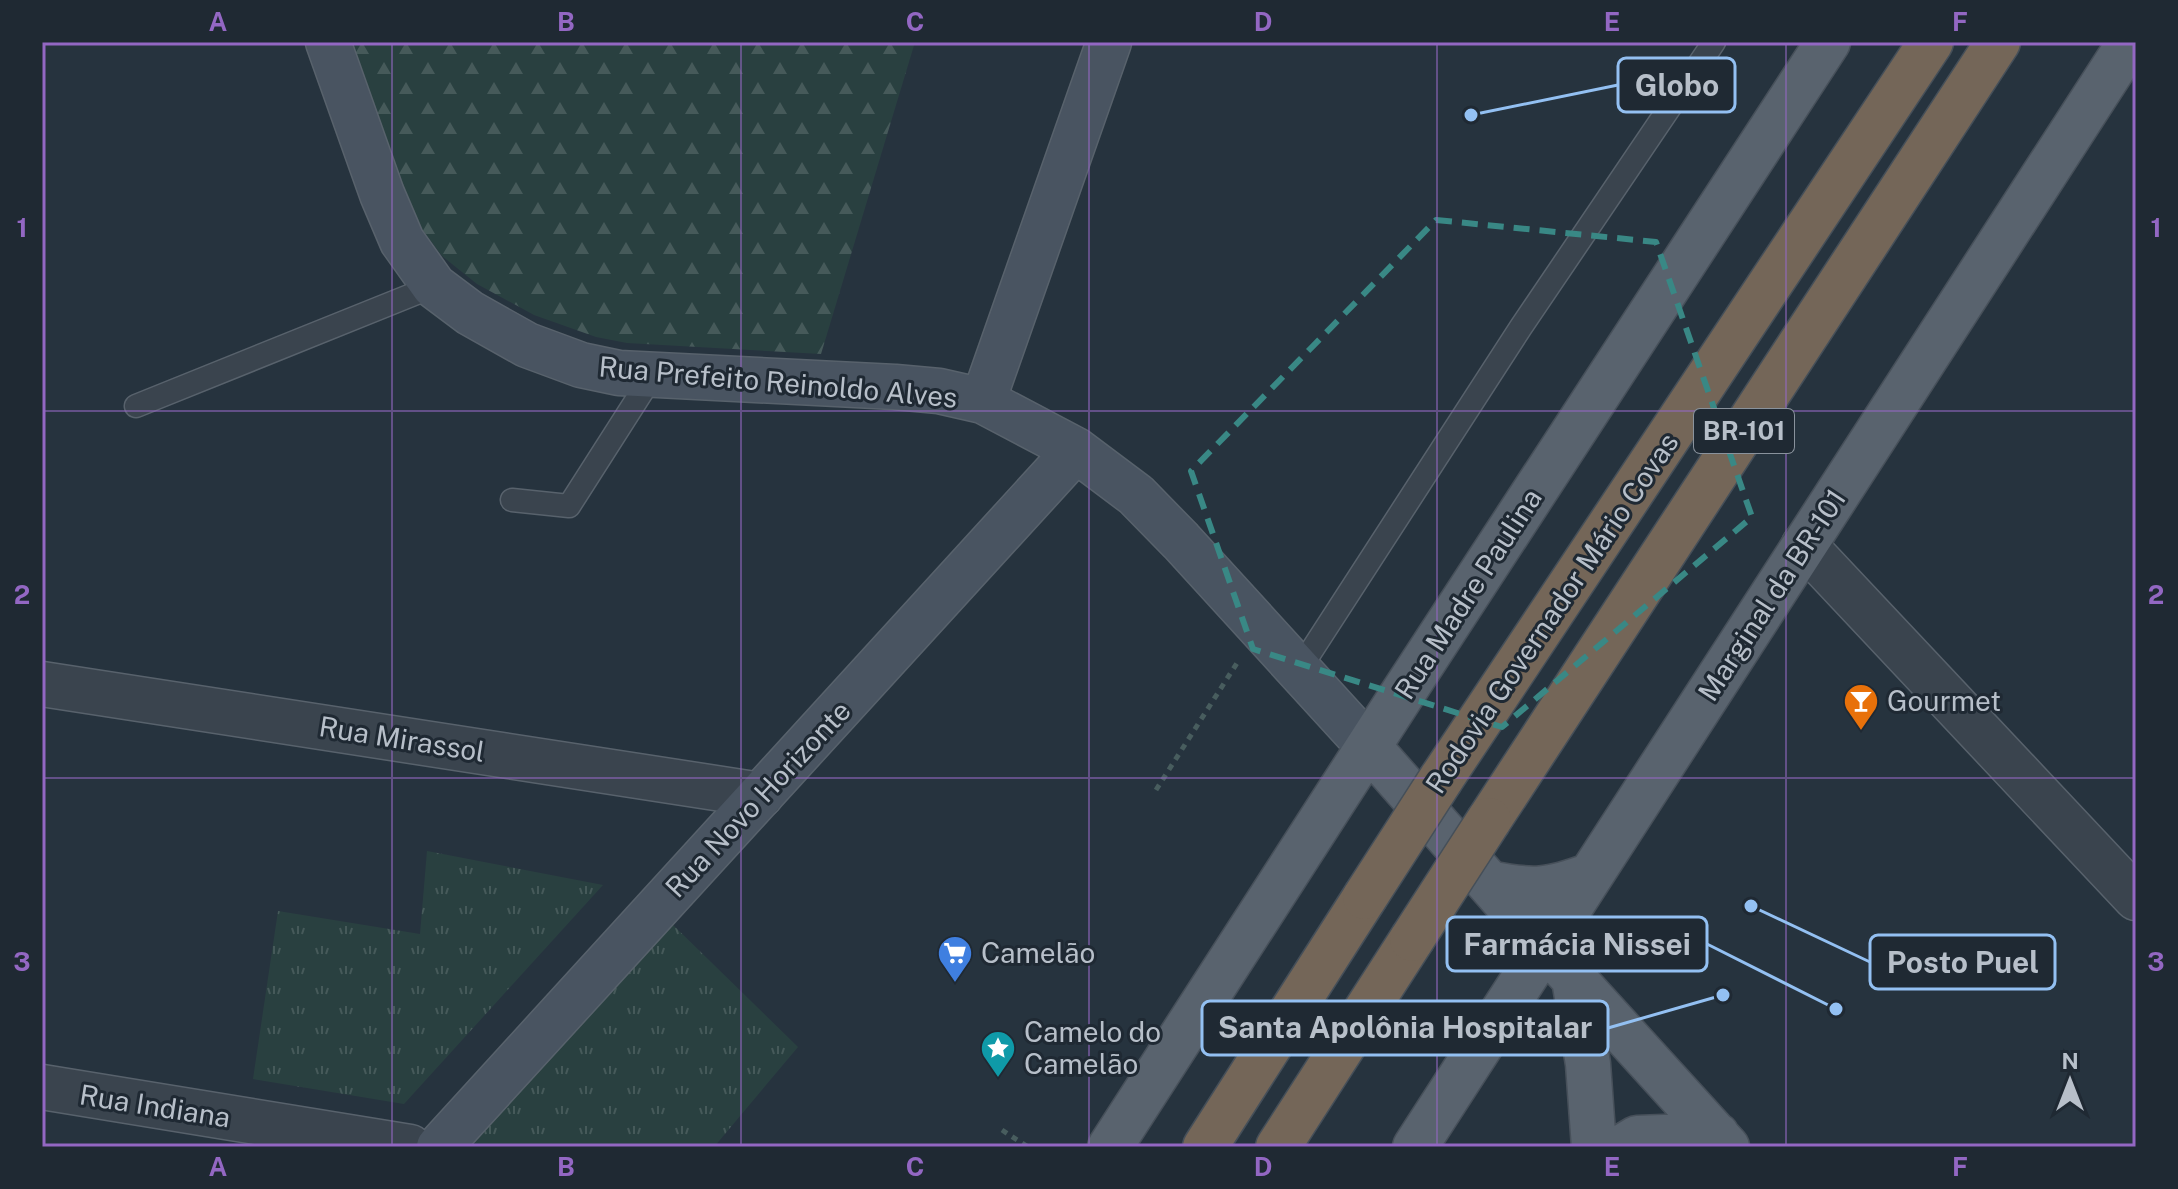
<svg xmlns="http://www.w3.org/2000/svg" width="2178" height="1189" font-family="'Public Sans',sans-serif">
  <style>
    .grass { fill: url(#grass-tufts) }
    .forest { fill: url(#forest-firs) }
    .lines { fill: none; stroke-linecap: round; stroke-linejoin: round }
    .lane-casing { stroke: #58626c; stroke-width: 25 }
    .street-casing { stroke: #58626c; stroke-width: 47 }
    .secondary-casing { stroke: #58626c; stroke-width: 47 }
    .primary-casing { stroke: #47505a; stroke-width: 47 }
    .highway-casing { stroke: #454f59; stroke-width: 47 }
    .path { stroke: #485d5e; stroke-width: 5; stroke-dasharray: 6 6; stroke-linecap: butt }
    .lane { stroke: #3a444e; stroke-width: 22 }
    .street { stroke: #3a444e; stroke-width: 44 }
    .secondary { stroke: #495461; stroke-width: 44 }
    .primary { stroke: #59636e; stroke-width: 44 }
    .highway { stroke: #746658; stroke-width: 44 }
    .highway-bridge-casing { stroke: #454f59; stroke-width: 47; stroke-linecap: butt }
    .highway-bridge { stroke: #746658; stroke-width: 44 }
    .marked { fill: none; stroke: #398885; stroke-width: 6; stroke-dasharray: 16 10; stroke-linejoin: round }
    .grid { fill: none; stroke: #9367c3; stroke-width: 2; stroke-opacity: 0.55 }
    .labels { text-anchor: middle; stroke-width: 6; stroke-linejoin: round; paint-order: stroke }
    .shield { fill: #1f2933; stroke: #89929c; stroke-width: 2 }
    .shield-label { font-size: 26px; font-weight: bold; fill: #b7bfc9 }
    .street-label { font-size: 28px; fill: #b7bfc9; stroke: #1f2933 }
    .poi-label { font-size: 28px; fill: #b7bfc9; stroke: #1f2933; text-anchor: start }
    .leader { fill: none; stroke: #93c0f2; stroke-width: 3 }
    .callout-dot { fill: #93c0f2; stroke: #1f2933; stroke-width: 3 }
    .callout { fill: #1f2933; stroke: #93c0f2; stroke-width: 3 }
    .callout-label { font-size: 30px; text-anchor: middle; font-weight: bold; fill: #b7bfc9 }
    .neatline { fill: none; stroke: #9367c3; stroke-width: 3 }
    .grid-label { font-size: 26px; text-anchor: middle; font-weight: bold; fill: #9367c3 }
  </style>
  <defs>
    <pattern id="grass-tufts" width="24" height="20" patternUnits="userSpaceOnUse" patternTransform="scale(2)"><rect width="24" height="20" fill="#294040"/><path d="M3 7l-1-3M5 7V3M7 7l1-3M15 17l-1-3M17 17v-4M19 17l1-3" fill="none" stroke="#465a5a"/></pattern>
    <pattern id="forest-firs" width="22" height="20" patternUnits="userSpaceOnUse" patternTransform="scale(2)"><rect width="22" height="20" fill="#294040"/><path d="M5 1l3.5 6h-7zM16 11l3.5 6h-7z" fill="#465a5a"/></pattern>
  </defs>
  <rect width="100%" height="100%" fill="#26333e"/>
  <path class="grass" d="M427,851L603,885L404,1104L253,1079L278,911L420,934Z
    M669,921L798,1047L714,1147H471Z"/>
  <path class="forest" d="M347,42H915L821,354L627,343L596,337L534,315L477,284L442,256L409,212Z"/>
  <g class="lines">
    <g class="lane-casing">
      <path id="lane" d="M136,406L434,286
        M512,500L569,506L652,376
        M1299,670L1521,327L1714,42"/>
    </g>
    <g class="street-casing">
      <path id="street" d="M1804,545L2136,898
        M42,684L761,795
        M42,1087L410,1147"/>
    </g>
    <g class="secondary-casing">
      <path id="secondary" d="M328,42L382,194L402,241L434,286L470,313L527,345L581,365L619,373L895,387L939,391L983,401L1076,450L1136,495L1181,541L1369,747
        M983,401L1109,42
        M439,1147L1076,450"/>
    </g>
    <g class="primary-casing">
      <path id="primary" d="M1369,747L1545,947L1727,1147
        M1489,883C1533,892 1548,891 1591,875
        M1574,979L1588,1064L1594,1147
        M1110,1147L1403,693L1828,42
        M1415,1147L2130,42
        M1622,1147L1637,1138L1717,1135"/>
    </g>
    <g class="highway-casing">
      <path id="highway" d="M1441,779L1931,42
        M1489,820L1998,42
        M1205,1147L1365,897
        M1278,1147L1412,939"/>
    </g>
    <path class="path" d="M1156,790L1237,663
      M1002,1130L1028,1147"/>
    <use href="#lane" class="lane"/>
    <use href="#street" class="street"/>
    <use href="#secondary" class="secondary"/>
    <use href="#primary" class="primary"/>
    <use href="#highway" class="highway"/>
    <g class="highway-bridge-casing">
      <path id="highway-bridge" d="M1365,897L1441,779
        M1412,939L1489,820"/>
    </g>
    <use href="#highway-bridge" class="highway-bridge"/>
  </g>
  <path class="marked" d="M1436,220L1656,242L1752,517L1502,727L1253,649L1191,471Z"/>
  <path class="grid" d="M392,42V1147M741,42V1147M1089,42V1147M1437,42V1147M1786,42V1147M42,411H2136M42,778H2136"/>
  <defs>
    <g id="bar-pin" transform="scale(1.8)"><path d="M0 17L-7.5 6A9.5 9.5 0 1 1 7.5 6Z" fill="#e8710a" stroke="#1f2933"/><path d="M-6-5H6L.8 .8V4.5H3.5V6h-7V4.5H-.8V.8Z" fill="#fff"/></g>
    <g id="supermarket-pin" transform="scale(1.8)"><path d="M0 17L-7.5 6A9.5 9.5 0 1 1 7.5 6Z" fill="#3f7fe0" stroke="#1f2933"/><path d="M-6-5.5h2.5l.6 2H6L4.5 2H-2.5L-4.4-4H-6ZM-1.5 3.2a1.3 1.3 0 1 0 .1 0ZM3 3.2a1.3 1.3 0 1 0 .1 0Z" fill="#fff"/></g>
    <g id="sight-pin" transform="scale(1.8)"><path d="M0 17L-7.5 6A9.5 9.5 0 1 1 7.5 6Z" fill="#0f9aa8" stroke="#1f2933"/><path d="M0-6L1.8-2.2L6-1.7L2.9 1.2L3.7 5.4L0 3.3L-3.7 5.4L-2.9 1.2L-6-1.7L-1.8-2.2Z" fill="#fff"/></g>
  </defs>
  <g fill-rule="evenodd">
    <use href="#bar-pin" x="1861" y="701"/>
    <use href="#supermarket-pin" x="955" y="953"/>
    <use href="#sight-pin" x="998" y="1048"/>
  </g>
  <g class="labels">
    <rect class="shield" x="1694" y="409" width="100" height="44" rx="6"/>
    <g class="shield-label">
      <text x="1744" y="440">BR-101</text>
    </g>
    <g class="street-label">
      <text transform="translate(778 382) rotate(5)" y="10">Rua Prefeito Reinoldo Alves</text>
      <text transform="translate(1468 594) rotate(-57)" y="10">Rua Madre Paulina</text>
      <text transform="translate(1772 595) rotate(-57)" y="10">Marginal da BR-101</text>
      <text transform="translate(1552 613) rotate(-56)" y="10">Rodovia Governador Mário Covas</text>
      <text transform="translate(402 739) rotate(9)" y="10">Rua Mirassol</text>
      <text transform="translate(758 799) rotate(-47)" y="10">Rua Novo Horizonte</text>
      <text transform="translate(155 1106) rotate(9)" y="10">Rua Indiana</text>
    </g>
    <g class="poi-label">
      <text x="1887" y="711">Gourmet</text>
      <text x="981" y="963">Camelão</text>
      <text x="1024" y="1042">Camelo do<tspan x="1024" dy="32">Camelão</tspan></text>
    </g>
  </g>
  <path class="leader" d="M1471 115L1618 85M1836 1009L1707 944M1751 906L1870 962M1723 995L1608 1028"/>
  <g class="callout-dot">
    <circle cx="1471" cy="115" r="8"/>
    <circle cx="1836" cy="1009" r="8"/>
    <circle cx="1751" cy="906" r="8"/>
    <circle cx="1723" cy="995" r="8"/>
  </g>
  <g class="callout">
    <rect x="1618" y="58" width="117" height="54" rx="8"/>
    <rect x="1447" y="917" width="260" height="54" rx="8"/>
    <rect x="1870" y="935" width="185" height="54" rx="8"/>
    <rect x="1202" y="1001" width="406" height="54" rx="8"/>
  </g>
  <g class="callout-label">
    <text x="1677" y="96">Globo</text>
    <text x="1577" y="955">Farmácia Nissei</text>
    <text x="1963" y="973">Posto Puel</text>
    <text x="1405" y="1038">Santa Apolônia Hospitalar</text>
  </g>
  <rect width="2178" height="1189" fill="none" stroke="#1f2933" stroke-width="88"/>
  <g transform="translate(2070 1081)" stroke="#1f2933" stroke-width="6" paint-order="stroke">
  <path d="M0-6L14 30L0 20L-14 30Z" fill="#b7bfc9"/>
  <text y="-12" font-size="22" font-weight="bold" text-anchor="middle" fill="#b7bfc9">N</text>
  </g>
  <rect x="44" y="44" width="2090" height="1101" class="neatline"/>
  <g class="grid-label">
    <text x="218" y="31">A</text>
    <text x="566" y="31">B</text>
    <text x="915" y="31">C</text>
    <text x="1263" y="31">D</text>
    <text x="1612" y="31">E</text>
    <text x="1960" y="31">F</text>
    <text x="22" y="237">1</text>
    <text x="2156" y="237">1</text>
    <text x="22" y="604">2</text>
    <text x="2156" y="604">2</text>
    <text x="22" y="971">3</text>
    <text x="2156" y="971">3</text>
    <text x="218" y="1176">A</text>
    <text x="566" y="1176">B</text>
    <text x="915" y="1176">C</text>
    <text x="1263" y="1176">D</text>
    <text x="1612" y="1176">E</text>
    <text x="1960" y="1176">F</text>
  </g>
</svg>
